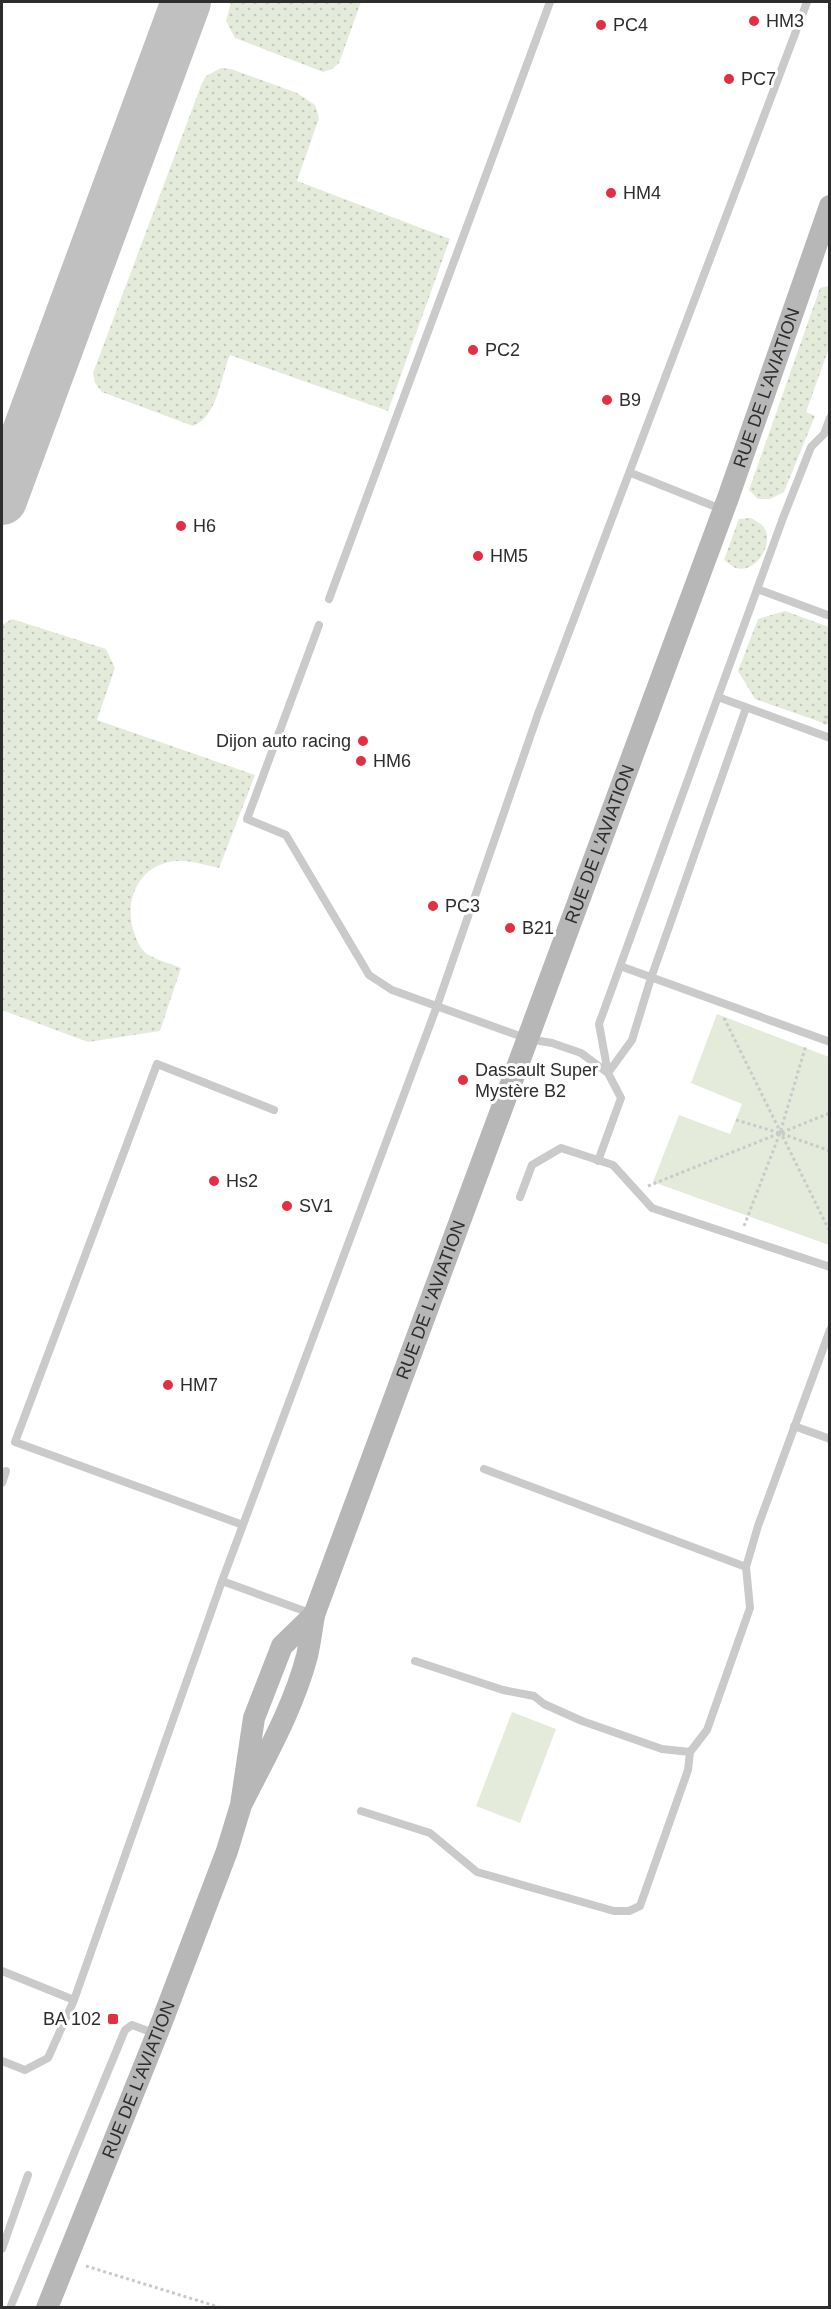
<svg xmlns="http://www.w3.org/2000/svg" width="831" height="2309" font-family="Helvetica,sans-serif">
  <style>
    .grass { fill: url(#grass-dots) }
    .park { fill: #e4ebda }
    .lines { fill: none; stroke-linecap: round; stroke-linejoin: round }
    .taxiway { stroke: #c0c0c0; stroke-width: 50 }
    .path { stroke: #cacaca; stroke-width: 3; stroke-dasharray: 3 3; stroke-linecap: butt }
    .lane { stroke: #cacaca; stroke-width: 8 }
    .secondary { stroke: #b7b7b7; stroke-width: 22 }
    .poi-dot { fill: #e42f42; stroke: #fff; stroke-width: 2 }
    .labels { text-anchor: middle; stroke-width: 6; stroke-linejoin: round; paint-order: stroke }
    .poi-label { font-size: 18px; fill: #2d2d2d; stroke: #fff; text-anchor: start }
    .street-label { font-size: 18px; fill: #2d2d2d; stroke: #fff }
  </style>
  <defs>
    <pattern id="grass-dots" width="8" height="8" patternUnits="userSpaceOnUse" patternTransform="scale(1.5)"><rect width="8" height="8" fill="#e4ebda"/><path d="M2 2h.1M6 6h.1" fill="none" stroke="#c4cabb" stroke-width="1.8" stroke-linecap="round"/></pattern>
  </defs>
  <rect width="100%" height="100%" fill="#fff"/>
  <path class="grass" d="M231,2H361L339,63L332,69L323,72L235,38L226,21Z
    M221,68L231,69L297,93L315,105L319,118L297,181L450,239L388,411L230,355C220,378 218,416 193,426L102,392L95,383L93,373L202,83L206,76Z
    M829,286V348L806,412L815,416L784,492L770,499H758L749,490L820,288Z
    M751,518C755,520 760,523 763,526C776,542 756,574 736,568C732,567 728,562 724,560L739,519Z
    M785,611L829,627V725L755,699L738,671L758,619Z
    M12,619L106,649L115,668L97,720L255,775L219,868C204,865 185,858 169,862C136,869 123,905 135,935C137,941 141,950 147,954C156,960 170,963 181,968L160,1031L88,1042L2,1010V625Z"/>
  <path class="park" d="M717,1014L829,1057V1245L653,1182L679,1115L730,1134L742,1104L691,1083Z
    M512,1712L556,1729L520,1823L476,1806Z"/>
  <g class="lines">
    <path class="taxiway" d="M2,500L186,2"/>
    <path class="path" d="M824,724L830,712
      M724,1018L830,1232
      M736,1120L780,1133L830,1151
      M648,1186L830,1113
      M744,1226L780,1133L806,1045
      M86,2266L222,2308"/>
    <path class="lane" d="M631,473L721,509
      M757,589L830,616
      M329,599L550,2
      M319,625L247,819L286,835L369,975L392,990L528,1039L552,1043L581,1053L608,1073
      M718,697L830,738
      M620,966L830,1042
      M608,1073L632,1040L651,978L746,708
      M598,1161L621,1098L608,1073L599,1024L783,518L811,447L824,434L830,418
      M520,1197L532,1165L561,1148L613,1165L652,1208L830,1267
      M794,1426L830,1439
      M484,1469L746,1567
      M2,1483L6,1471
      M243,1525L15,1442L157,1064L274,1110
      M222,1581L310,1613
      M415,1661L503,1690L534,1696L544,1704L582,1721L662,1749L690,1752
      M361,1811L430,1833L477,1872L614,1911H629L640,1906L688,1770L690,1752L707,1730L750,1608L746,1567L758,1526L830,1330
      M2,1971L74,2000
      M2,2061L25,2070L48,2058L74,2000L222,1581L437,1006L538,714L807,2
      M2,2249L28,2175
      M10,2308L125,2030L132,2025L156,2034"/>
    <g class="secondary">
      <path id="s1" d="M314,1615L728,498L830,206"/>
      <path id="s2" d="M47,2308L161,2024L227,1851L241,1805L254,1718L282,1646L314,1615C312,1628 310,1643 307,1656C293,1709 265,1757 241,1805"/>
    </g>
  </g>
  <g class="poi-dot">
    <circle cx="754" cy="21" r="6"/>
    <circle cx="601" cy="25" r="6"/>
    <circle cx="729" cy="79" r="6"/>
    <circle cx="611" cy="193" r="6"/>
    <circle cx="473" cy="350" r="6"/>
    <circle cx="607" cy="400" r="6"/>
    <circle cx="181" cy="526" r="6"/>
    <circle cx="478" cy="556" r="6"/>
    <circle cx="363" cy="741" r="6"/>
    <circle cx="361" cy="761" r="6"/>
    <circle cx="433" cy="906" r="6"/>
    <circle cx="510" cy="928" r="6"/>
    <circle cx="463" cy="1080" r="6"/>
    <circle cx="214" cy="1181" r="6"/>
    <circle cx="287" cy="1206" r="6"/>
    <circle cx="168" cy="1385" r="6"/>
    <rect x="107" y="2013" width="12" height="12" rx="3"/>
  </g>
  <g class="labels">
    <g class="poi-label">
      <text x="766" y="27">HM3</text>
      <text x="613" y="31">PC4</text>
      <text x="741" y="85">PC7</text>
      <text x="623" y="199">HM4</text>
      <text x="485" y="356">PC2</text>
      <text x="619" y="406">B9</text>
      <text x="193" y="532">H6</text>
      <text x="490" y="562">HM5</text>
      <text x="351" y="747" text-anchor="end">Dijon auto racing</text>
      <text x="373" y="767">HM6</text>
      <text x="445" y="912">PC3</text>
      <text x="522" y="934">B21</text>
      <text x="475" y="1076">Dassault Super<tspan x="475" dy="21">Mystère B2</tspan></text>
      <text x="226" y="1187">Hs2</text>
      <text x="299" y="1212">SV1</text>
      <text x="180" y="1391">HM7</text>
      <text x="101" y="2025" text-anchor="end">BA 102</text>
    </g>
    <g class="street-label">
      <text dy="6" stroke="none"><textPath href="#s1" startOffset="1308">RUE DE L'AVIATION</textPath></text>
      <text dy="6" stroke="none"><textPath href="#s1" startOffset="822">RUE DE L'AVIATION</textPath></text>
      <text dy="6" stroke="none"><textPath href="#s1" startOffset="336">RUE DE L'AVIATION</textPath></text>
      <text dy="6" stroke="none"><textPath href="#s2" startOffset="246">RUE DE L'AVIATION</textPath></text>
    </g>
  </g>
  <rect width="831" height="2309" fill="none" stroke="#2d2d2d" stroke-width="6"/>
</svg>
